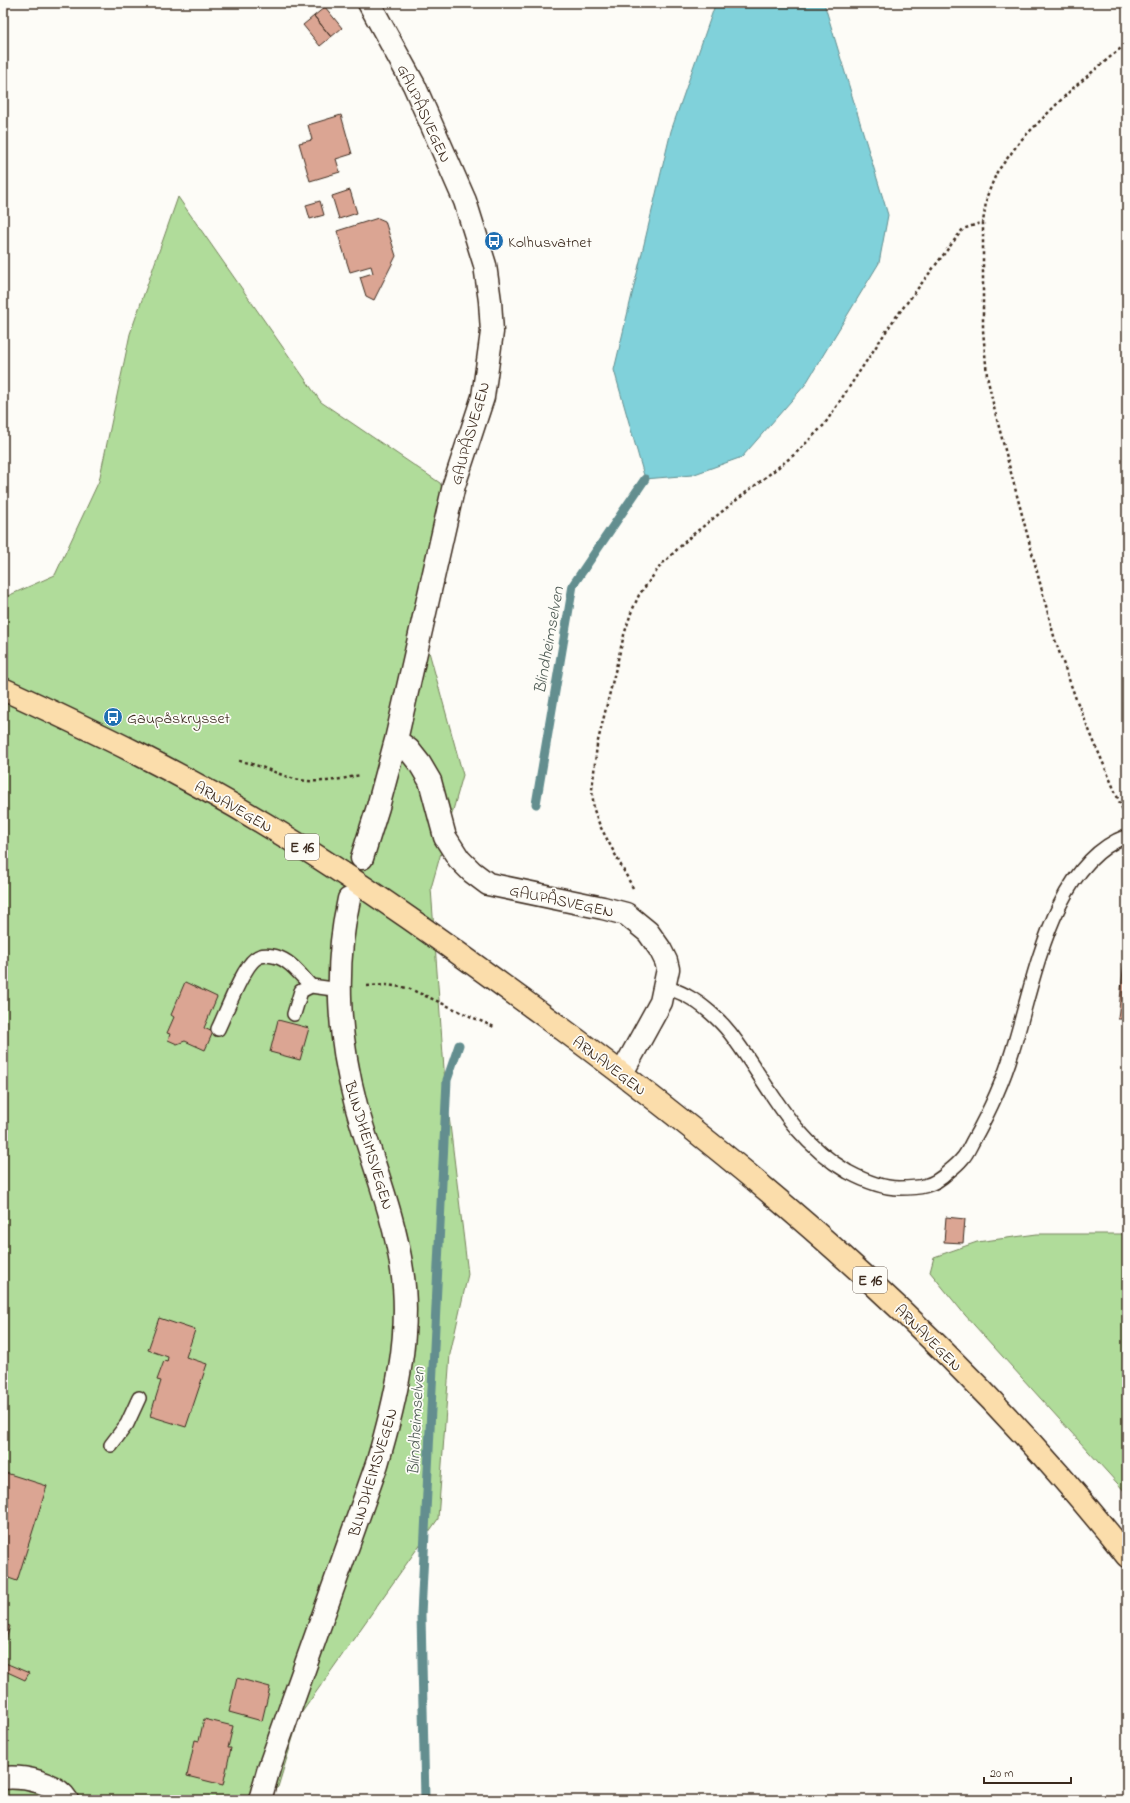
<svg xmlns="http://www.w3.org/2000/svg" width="1130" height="1803" font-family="'Indie Flower',sans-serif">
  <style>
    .green { fill: #b0dc9a; stroke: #76835c }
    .water { fill: #80d1da; stroke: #648e8f }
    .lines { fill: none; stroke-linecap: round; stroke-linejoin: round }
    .stream { stroke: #648e8f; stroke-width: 9 }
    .building { fill: #dba593; stroke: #3b2a1e }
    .service-casing { stroke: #3b2a1e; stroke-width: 16 }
    .minor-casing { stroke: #3b2a1e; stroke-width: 25 }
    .tertiary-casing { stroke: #3b2a1e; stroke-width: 25 }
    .trunk-casing { stroke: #3b2a1e; stroke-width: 25 }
    .path { stroke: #3b2a1e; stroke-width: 2.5; stroke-dasharray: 3 3; stroke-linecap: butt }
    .service { stroke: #fdfcf7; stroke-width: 13 }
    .minor { stroke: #fdfcf7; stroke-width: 22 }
    .tertiary { stroke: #fdfcf7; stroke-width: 22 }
    .trunk { stroke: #fbddab; stroke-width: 22 }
    .labels { text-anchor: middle; stroke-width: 3.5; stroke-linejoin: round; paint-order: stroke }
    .shield { fill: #fdfcf7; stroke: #75695f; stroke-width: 1 }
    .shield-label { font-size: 15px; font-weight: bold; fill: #3b2a1e }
    .street-label { font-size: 16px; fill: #3b2a1e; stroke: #fdfcf7 }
    .poi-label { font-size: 16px; fill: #3b2a1e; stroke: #fdfcf7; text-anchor: start }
    .water-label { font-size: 17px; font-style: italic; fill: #505c56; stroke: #fdfcf7 }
  </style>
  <rect width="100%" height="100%" fill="#fdfcf7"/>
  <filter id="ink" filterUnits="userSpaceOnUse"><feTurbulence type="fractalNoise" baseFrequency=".025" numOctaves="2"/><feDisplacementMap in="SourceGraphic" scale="8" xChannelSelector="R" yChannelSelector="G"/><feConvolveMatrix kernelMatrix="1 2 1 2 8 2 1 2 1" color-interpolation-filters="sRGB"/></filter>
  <g filter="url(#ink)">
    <path class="green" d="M178,197L321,402L440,483L453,512L423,630L463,775L431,888L445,1083L468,1274L450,1354L438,1519L300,1715L278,1787L261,1800H16L3,1798V598L55,575L99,481L130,334Z
      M1037,1234H1127V1494L965,1315L930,1272L934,1257L977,1242Z"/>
    <path class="water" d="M718,3H824L888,215L879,263L805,385L742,457L692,475L645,479L614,370L671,131L715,5Z"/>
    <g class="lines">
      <path class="stream" d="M536,804L573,585L645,479
        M425,1800L421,1615L447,1080L459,1045"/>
    </g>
    <path class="building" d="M325,7L342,28L331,37L314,16Z
      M314,16L331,37L320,46L303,25Z
      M341,115L352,154L336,159L340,172L310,181L299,143L312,140L308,125Z
      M350,190L357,213L339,219L332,196Z
      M320,201L324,215L310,219L306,205Z
      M378,218L385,221L396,256L374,300L366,296L360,277L373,273L371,266L350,272L337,231Z
      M1124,961H1127V1019H1118Z
      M185,982L217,997L204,1028L213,1032L205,1050L185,1041L177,1044L168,1040L170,1034L167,1033L174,1017L171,1015Z
      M278,1020L309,1028L300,1060L270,1052Z
      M946,1217L965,1219L963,1243L944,1242Z
      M159,1318L195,1330L186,1357L207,1364L186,1427L150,1416L161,1381L157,1380L164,1361L167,1362L168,1357L148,1350Z
      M3,1472L47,1486L17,1581L3,1576Z
      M3,1624L10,1626L3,1650Z
      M3,1662L29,1673L25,1680L3,1670Z
      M237,1678L270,1687L262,1721L229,1712Z
      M204,1719L233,1726L228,1748H231L223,1785L187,1776L195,1740L199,1741Z"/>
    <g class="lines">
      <g class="service-casing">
        <path id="service" d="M666,987C673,990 680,992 687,996C702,1004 720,1020 730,1033C770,1085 788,1137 848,1172C863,1180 881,1188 899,1188C919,1188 933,1187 948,1172C953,1168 958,1164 962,1159C967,1154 970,1146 974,1139C989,1112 1003,1082 1012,1052C1034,984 1051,864 1127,836
          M294,1014L301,991L311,986L341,990
          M218,1029C226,1013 242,969 255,959C263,952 279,956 287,962C296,968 303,978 311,986
          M111,1445L127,1424L139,1398"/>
      </g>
      <g class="minor-casing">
        <path id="minor" d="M3,1778C23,1776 56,1782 67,1800"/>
      </g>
      <g class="tertiary-casing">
        <path id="tertiary" d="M396,740L409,750L420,764L430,781L445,837L459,859L472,872L488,884L603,908L626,914L648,932L660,949L666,961L668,969L661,1002L622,1073
          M362,858L378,807L396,740L454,485L483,397L492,332L490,301L485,265L465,201L414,85L369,3
          M260,1800L269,1768L377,1464C395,1403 412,1334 402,1270C394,1213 371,1160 356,1105C338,1038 334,966 349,899"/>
      </g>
      <g class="trunk-casing">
        <path id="trunk" d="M3,689C92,730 181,773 265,824C368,886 464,957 561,1028C769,1182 966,1352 1127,1556"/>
      </g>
      <path class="path" d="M239,761C259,764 276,774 295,779C318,784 338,780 360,775
        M1125,815L1076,699L1055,640L995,412L987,376L983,330V222L987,196L997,172L1021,140L1072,89L1127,43
        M633,888L600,826L594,810L592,790L597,745L624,635L631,613L639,595L661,565L691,536L795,454L824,425L893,321L963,229L983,222
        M367,986L387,985L408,988L494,1027"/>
      <use href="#service" class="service"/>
      <use href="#minor" class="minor"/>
      <use href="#tertiary" class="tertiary"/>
      <use href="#trunk" class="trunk"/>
    </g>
  </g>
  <defs>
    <g id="bus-disc" transform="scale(1)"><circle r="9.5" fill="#1f6fb2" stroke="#fdfcf7"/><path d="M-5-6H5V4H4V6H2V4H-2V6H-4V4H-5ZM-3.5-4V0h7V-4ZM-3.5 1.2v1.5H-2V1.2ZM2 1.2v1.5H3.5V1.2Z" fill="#fff"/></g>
  </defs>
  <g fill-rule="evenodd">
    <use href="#bus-disc" x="494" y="241"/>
    <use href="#bus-disc" x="113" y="717"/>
  </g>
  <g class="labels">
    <g class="shield">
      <rect x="285" y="834" width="34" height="26" rx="3"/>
      <rect x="853" y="1267" width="34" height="26" rx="3"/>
    </g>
    <g class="shield-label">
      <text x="302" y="852">E 16</text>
      <text x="870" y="1285">E 16</text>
    </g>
    <g class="street-label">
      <text transform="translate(425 113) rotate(65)" y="6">GAUPÅSVEGEN</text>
      <text transform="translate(469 433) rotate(-74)" y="6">GAUPÅSVEGEN</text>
      <text transform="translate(234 806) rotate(30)" y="6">ARNAVEGEN</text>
      <text transform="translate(562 900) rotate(12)" y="6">GAUPÅSVEGEN</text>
      <text transform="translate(610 1065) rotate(37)" y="6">ARNAVEGEN</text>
      <text transform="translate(370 1145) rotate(73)" y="6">BLINDHEIMSVEGEN</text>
      <text transform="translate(929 1337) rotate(45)" y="6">ARNAVEGEN</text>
      <text transform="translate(372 1472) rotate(-73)" y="6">BLINDHEIMSVEGEN</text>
    </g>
    <g class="poi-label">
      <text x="508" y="247">Kolhusvatnet</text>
      <text x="127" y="723">Gaupåskrysset</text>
    </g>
    <g class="water-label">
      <text transform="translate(548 640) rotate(-80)" y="6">Blindheimselven</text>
      <text transform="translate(415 1421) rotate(-87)" y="6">Blindheimselven</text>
    </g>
  </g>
  <rect width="1130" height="1803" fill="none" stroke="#fdfcf7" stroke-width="16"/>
  <rect x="8" y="8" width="1114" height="1787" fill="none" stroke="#3b2a1e" stroke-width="1.5" filter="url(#ink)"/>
  <path d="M984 1777v6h87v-6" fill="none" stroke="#3b2a1e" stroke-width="2"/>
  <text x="990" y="1777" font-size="12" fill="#3b2a1e" stroke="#fdfcf7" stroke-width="3" paint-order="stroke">20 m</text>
</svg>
